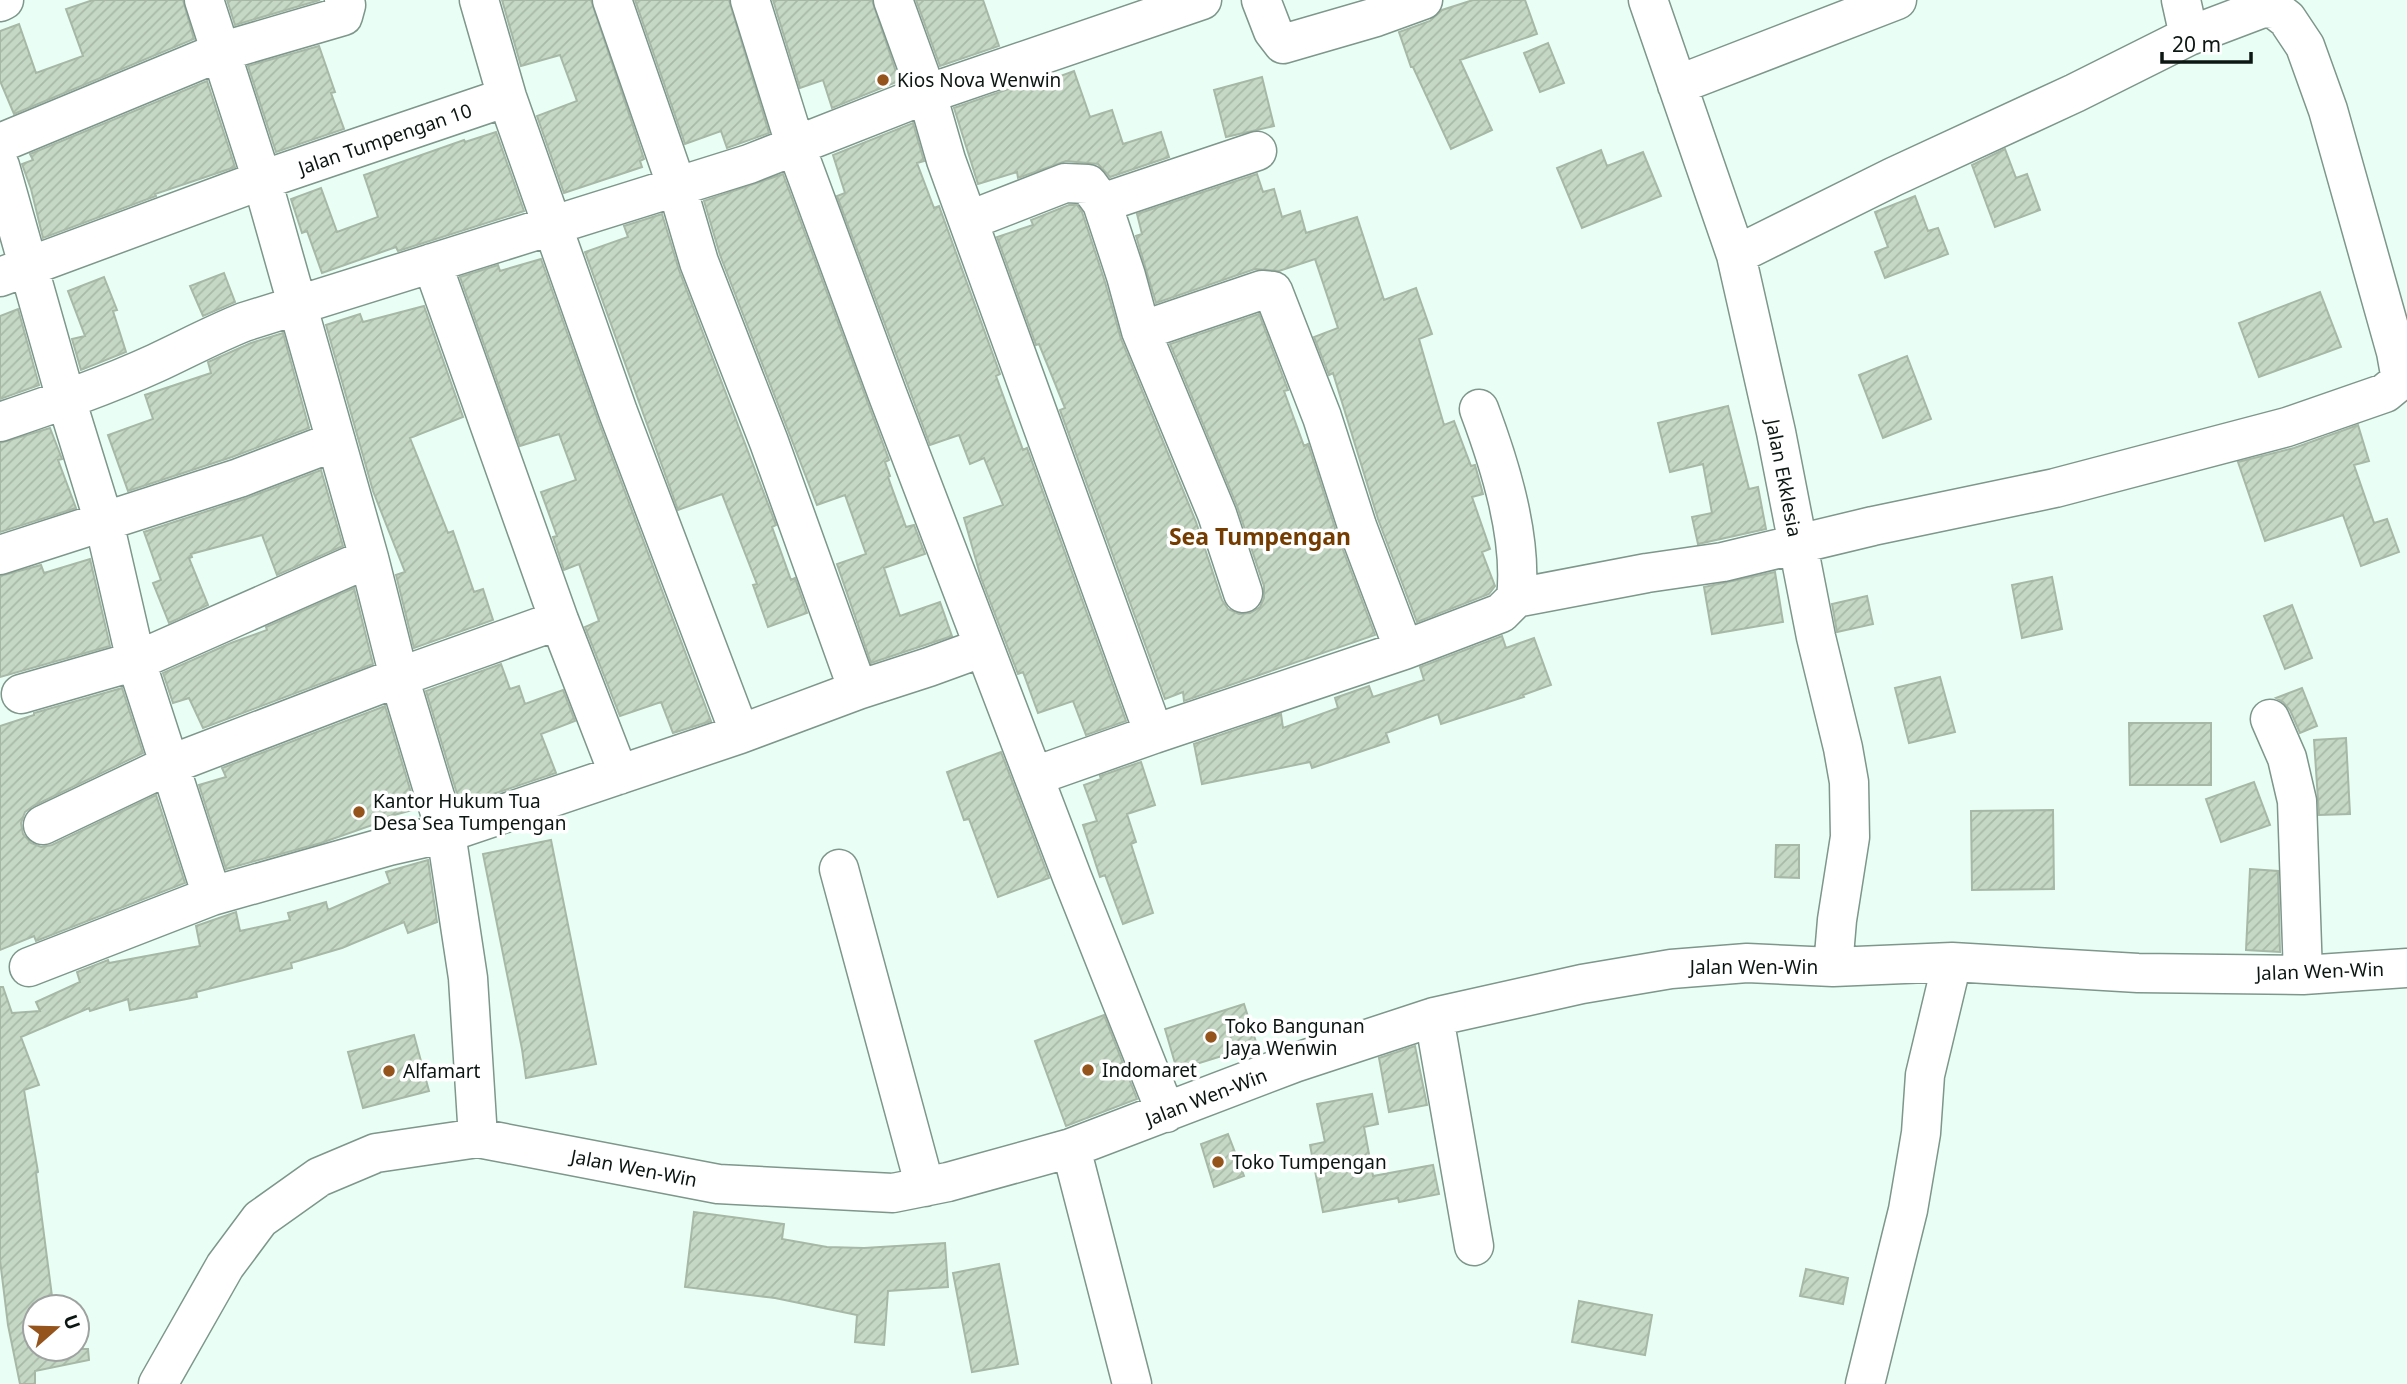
<svg xmlns="http://www.w3.org/2000/svg" width="2407" height="1384" font-family="'Noto Sans',sans-serif">
  <style>
    .building { fill: url(#building-hatch); stroke: #a7b8a6; stroke-width: 2 }
    .lines { fill: none; stroke-linecap: round; stroke-linejoin: round }
    .minor-casing { stroke: #7e968b; stroke-width: 41 }
    .minor { stroke: #fff; stroke-width: 38 }
    .poi-dot { fill: #94541c; stroke: #fff; stroke-width: 2.5 }
    .labels { text-anchor: middle; stroke-width: 7; stroke-linejoin: round; paint-order: stroke }
    .poi-label { font-size: 19px; fill: #0c1612; stroke: #fff; text-anchor: start }
    .street-label { font-size: 19px; fill: #0c1612; stroke: #fff }
    .quarter-label { font-size: 23px; font-weight: bold; fill: #743c01; stroke: #fff }
  </style>
  <defs>
    <pattern id="building-hatch" width="6" height="6" patternUnits="userSpaceOnUse" patternTransform="scale(1.75)"><rect width="6" height="6" fill="#c5d8c5"/><path d="M-1 1l2-2M0 6l6-6M5 7l2-2" fill="none" stroke="#a8b9a8"/></pattern>
  </defs>
  <rect width="100%" height="100%" fill="#e9fff5"/>
  <path class="building" d="M93,0H183L194,39L14,114L0,81V31L19,24L36,73L83,56L66,9Z
    M227,0H320L235,25Z
    M502,0H591L644,159L640,161L642,167L564,193L537,116L577,101L560,55L521,66Z
    M635,0H729L769,133L727,148L721,131L685,144Z
    M773,0H872L899,81L832,108L823,80L800,88Z
    M916,0H983L999,46L940,66Z
    M1473,0H1525L1537,34L1460,60L1492,130L1451,149L1413,67H1411L1399,32L1430,21L1442,10Z
    M1548,43L1564,83L1540,92L1524,53Z
    M319,46L335,92L331,93L344,129L276,152L248,66Z
    M1074,71L1090,117L1112,110L1123,144L1161,132L1169,157L1110,177L1098,164L1066,161L1018,178L1017,172L978,184L954,108L1026,83L1028,88Z
    M1262,77L1274,126L1226,137L1214,90Z
    M207,81L235,167L155,194L156,196L43,238L31,189L22,164L33,160L30,154Z
    M913,123L924,161L917,163L934,208L939,206L1000,374L996,376L1023,450L1027,448L1126,721L1086,735L1073,701L1038,713L1023,672L1018,674L981,578L964,518L1003,505L984,458L970,464L959,435L930,445L837,196L845,193L833,155Z
    M496,132L524,211L398,251L396,247L322,273L307,231L302,233L291,199L321,188L337,232L378,217L364,175L464,140L465,142Z
    M2005,149L2016,178L2027,174L2040,210L1995,227L1972,165Z
    M1601,150L1607,166L1643,152L1661,196L1582,228L1557,168Z
    M783,174L889,460L885,462L890,476L888,477L906,527L914,525L925,554L884,568L900,616L940,602L952,636L871,663L837,564L866,554L845,495L817,505L720,255L704,201Z
    M1257,174L1263,192L1274,189L1282,217L1300,211L1306,233L1357,217L1384,300L1416,288L1432,334L1419,339L1444,425L1454,421L1471,466L1475,465L1483,494L1472,497L1490,549L1482,552L1495,586L1489,594L1417,622L1378,519L1333,373L1329,375L1314,337L1338,328L1315,259L1279,271L1255,269L1156,303L1136,236L1142,234L1137,214Z
    M1915,196L1928,231L1938,228L1948,254L1885,278L1875,252L1888,247L1875,212Z
    M1069,205H1077L1082,212L1105,282L1121,339L1196,522L1222,600L1228,609L1239,614L1250,613L1260,607L1264,598V586L1237,506L1170,344L1259,314L1288,390L1284,391L1304,446L1308,444L1337,534L1375,635L1184,701L1183,692L1165,699L1060,410L1065,408L1039,344L1036,345L997,237L1033,225L1031,220Z
    M662,214L679,270L776,525L772,527L791,580L795,578L807,613L768,627L753,585L757,584L722,494L678,510L585,252L628,237L624,226Z
    M541,259L598,420L711,721L673,733L661,702L620,716L585,627L599,621L579,564L564,570L553,537L557,536L541,492L576,480L559,434L520,446L460,277L498,265L500,271Z
    M224,273L235,302L203,316L190,286Z
    M104,277L117,310L113,311L126,352L81,370L72,339L85,336L68,291Z
    M2320,292L2341,347L2259,377L2239,323Z
    M424,306L463,417L410,438L448,533L453,531L474,592L483,589L493,620L414,648L396,575L405,572L373,491L326,325L360,314L363,322Z
    M18,309L39,385L0,399V316Z
    M283,333L309,428L232,457L128,491L108,435L153,419L145,395L211,373L208,362L251,343Z
    M1907,356L1931,419L1883,438L1859,375Z
    M1728,406L1749,489L1758,487L1766,529L1698,544L1692,517L1712,513L1703,464L1670,472L1658,423Z
    M2358,425L2369,461L2354,465L2374,523L2387,519L2399,552L2361,566L2343,515L2265,541L2238,462L2294,448Z
    M50,428L62,459L58,460L76,508L0,532V443Z
    M321,470L343,546L277,575L262,535L191,554L192,557L189,558L208,605L169,623L153,583L161,580L144,532L247,498Z
    M90,559L110,646L0,677V576L41,565L44,573Z
    M1775,572L1783,622L1712,634L1704,587Z
    M2052,577L2062,629L2022,638L2012,585Z
    M354,588L373,664L203,728L189,698L173,703L163,673L231,643L267,630L266,627Z
    M1867,596L1873,624L1837,632L1832,604Z
    M2292,605L2312,658L2285,669L2264,616Z
    M1502,636L1506,648L1534,638L1551,685L1523,695L1524,697L1441,724L1438,714L1386,733L1389,742L1312,768L1310,762L1202,784L1194,744L1281,714L1283,728L1338,708L1335,698L1369,686L1373,697L1424,680L1420,667Z
    M501,664L510,689L519,686L525,704L563,690L575,721L541,734L556,773L463,804L460,797H458L426,691Z
    M1940,677L1955,732L1909,743L1895,688Z
    M122,688L143,753L33,806L25,812L21,823L23,834L31,843L41,847L52,845L156,795L185,883L36,941L34,936L0,950V726L34,715V713Z
    M2302,688L2317,726L2300,733L2290,710L2283,702L2276,698Z
    M385,706L416,809L383,818L384,821L321,843L226,869L199,785L226,777L222,768Z
    M2129,723H2211V785H2130Z
    M2346,738L2350,814L2319,815L2314,740Z
    M1001,752L1049,878L998,897L969,819L964,820L947,772Z
    M1141,762L1155,805L1127,814L1136,842L1131,844L1153,913L1123,924L1105,875L1100,877L1083,825L1097,821L1084,785L1101,779L1100,776Z
    M2254,782L2270,825L2221,842L2206,799Z
    M2053,810L2054,889L1972,890L1971,811Z
    M551,840L596,1064L526,1078L522,1049L483,854Z
    M1776,845H1799V878L1775,877Z
    M428,860L437,922L408,933L404,922L342,948L291,963L292,968L196,992L197,997L130,1010L128,999L90,1011L89,1008L21,1037L39,1085L24,1090L38,1172L36,1173L53,1304L35,1307V1349H88L89,1360L35,1371V1384H20L8,1325L0,1260V987H3L12,1013L40,1011L36,1002L80,982L77,972L108,960L109,963L200,946L196,926L236,912L240,931L290,920L288,913L326,902L328,910L390,883L386,872Z
    M2250,869L2278,871L2280,952L2246,950Z
    M1244,1004L1257,1045L1177,1070L1165,1029Z
    M1104,1015L1137,1099L1066,1126L1035,1041Z
    M414,1035L429,1091L363,1108L348,1052Z
    M1415,1046L1427,1105L1389,1112L1379,1058Z
    M1372,1094L1378,1124L1364,1127L1373,1176L1433,1165L1439,1194L1399,1202L1398,1198L1323,1212L1310,1145L1325,1142L1317,1104Z
    M1228,1134L1244,1176L1214,1187L1201,1144Z
    M694,1212L784,1224L782,1239L827,1247L864,1248L945,1243L948,1287L888,1291L884,1345L855,1342L857,1315L775,1298L685,1287Z
    M999,1264L1018,1364L972,1372L953,1273Z
    M1806,1269L1848,1278L1843,1304L1800,1296Z
    M1579,1301L1652,1315L1645,1355L1572,1342Z"/>
  <g class="lines">
    <g class="minor-casing">
      <path id="minor" d="M204,0L262,180L369,558L399,677L446,833L468,978L478,1138
        M479,0L507,97L618,412L740,734
        M612,0L677,187L699,262L769,442L858,690L929,667L984,647
        M750,0L795,144L887,393L1072,877L1166,1113
        M893,0L927,94L1202,0
        M1261,0L1273,31L1283,44L1376,17L1423,0
        M1648,0L1736,255L1776,432L1816,637L1843,748L1849,782L1850,837L1837,920L1833,967
        M2181,0L2189,36
        M0,2L4,0
        M1677,85L1897,0
        M0,143L220,52L343,16L346,5L344,0
        M0,166L66,399L104,522L136,661L212,896
        M1102,203L1257,151
        M970,220L1065,183L1088,184L1102,203L1126,276L1141,331L1217,514L1243,593
        M432,263L559,620L619,775
        M0,277L262,180L507,97
        M0,422C53,404 106,386 156,363C186,349 214,334 244,322L749,164L927,94L946,160L1154,734L1404,650L1357,526L1322,417L1273,291L1262,290L1141,331
        M0,555L239,478L336,441
        M1516,598L1647,573L1723,562L1873,526L2055,488L2287,427L2385,393L2401,380L2396,352L2328,110L2305,46L2287,19L2274,9L2263,8L2189,36L2075,93L1893,177L1736,255
        M1404,650L1501,613L1516,598C1523,538 1500,465 1479,409
        M21,694L136,661L369,558
        M2270,719L2287,758L2297,801L2303,975
        M1035,776L1154,734
        M43,825L169,765L399,677L559,620
        M839,869L925,1187
        M29,967L212,896L389,846L446,833L740,734L858,690
        M1434,1017L1474,1246
        M1071,1148L1132,1384
        M158,1384L225,1266L260,1219L319,1177L376,1153L478,1138L718,1184L893,1193L948,1182L1071,1148L1294,1063L1434,1017L1582,984L1671,969L1747,963L1833,967L1952,962L2138,973L2303,975L2407,968
        M1865,1384L1908,1210L1921,1133L1925,1075L1952,962"/>
    </g>
    <use href="#minor" class="minor"/>
  </g>
  <g class="poi-dot">
    <circle cx="883" cy="80" r="7"/>
    <circle cx="359" cy="812" r="7"/>
    <circle cx="1211" cy="1037" r="7"/>
    <circle cx="1088" cy="1070" r="7"/>
    <circle cx="389" cy="1071" r="7"/>
    <circle cx="1218" cy="1162" r="7"/>
  </g>
  <g class="labels">
    <g class="poi-label">
      <text x="897" y="87">Kios Nova Wenwin</text>
      <text x="373" y="808">Kantor Hukum Tua<tspan x="373" dy="22">Desa Sea Tumpengan</tspan></text>
      <text x="1225" y="1033">Toko Bangunan<tspan x="1225" dy="22">Jaya Wenwin</tspan></text>
      <text x="1102" y="1077">Indomaret</text>
      <text x="403" y="1078">Alfamart</text>
      <text x="1232" y="1169">Toko Tumpengan</text>
    </g>
    <g class="street-label">
      <text transform="translate(385 139) rotate(-19)" y="7">Jalan Tumpengan 10</text>
      <text transform="translate(1784 478) rotate(79)" y="7">Jalan Ekklesia</text>
      <text x="1754" y="974">Jalan Wen-Win</text>
      <text transform="translate(2320 971) rotate(-2)" y="7">Jalan Wen-Win</text>
      <text transform="translate(1206 1097) rotate(-21)" y="7">Jalan Wen-Win</text>
      <text transform="translate(634 1168) rotate(11)" y="7">Jalan Wen-Win</text>
    </g>
    <g class="quarter-label">
      <text x="1260" y="545">Sea Tumpengan</text>
    </g>
  </g>
  <g transform="translate(56 1328) rotate(70)"><circle r="33" fill="#ffffff" stroke="#9ea2a0" stroke-width="2"/>
  <path d="M0-5L12 26L0 18L-12 26Z" fill="#94541c"/>
  <text y="-10" font-size="19" font-weight="bold" text-anchor="middle" fill="#0c1612">U</text>
  </g>
  <path d="M2162 52v10h89v-10" fill="none" stroke="#0c1612" stroke-width="3.5"/>
  <text x="2172" y="52" font-size="21" fill="#0c1612" stroke="#ffffff" stroke-width="5" paint-order="stroke">20 m</text>
</svg>
